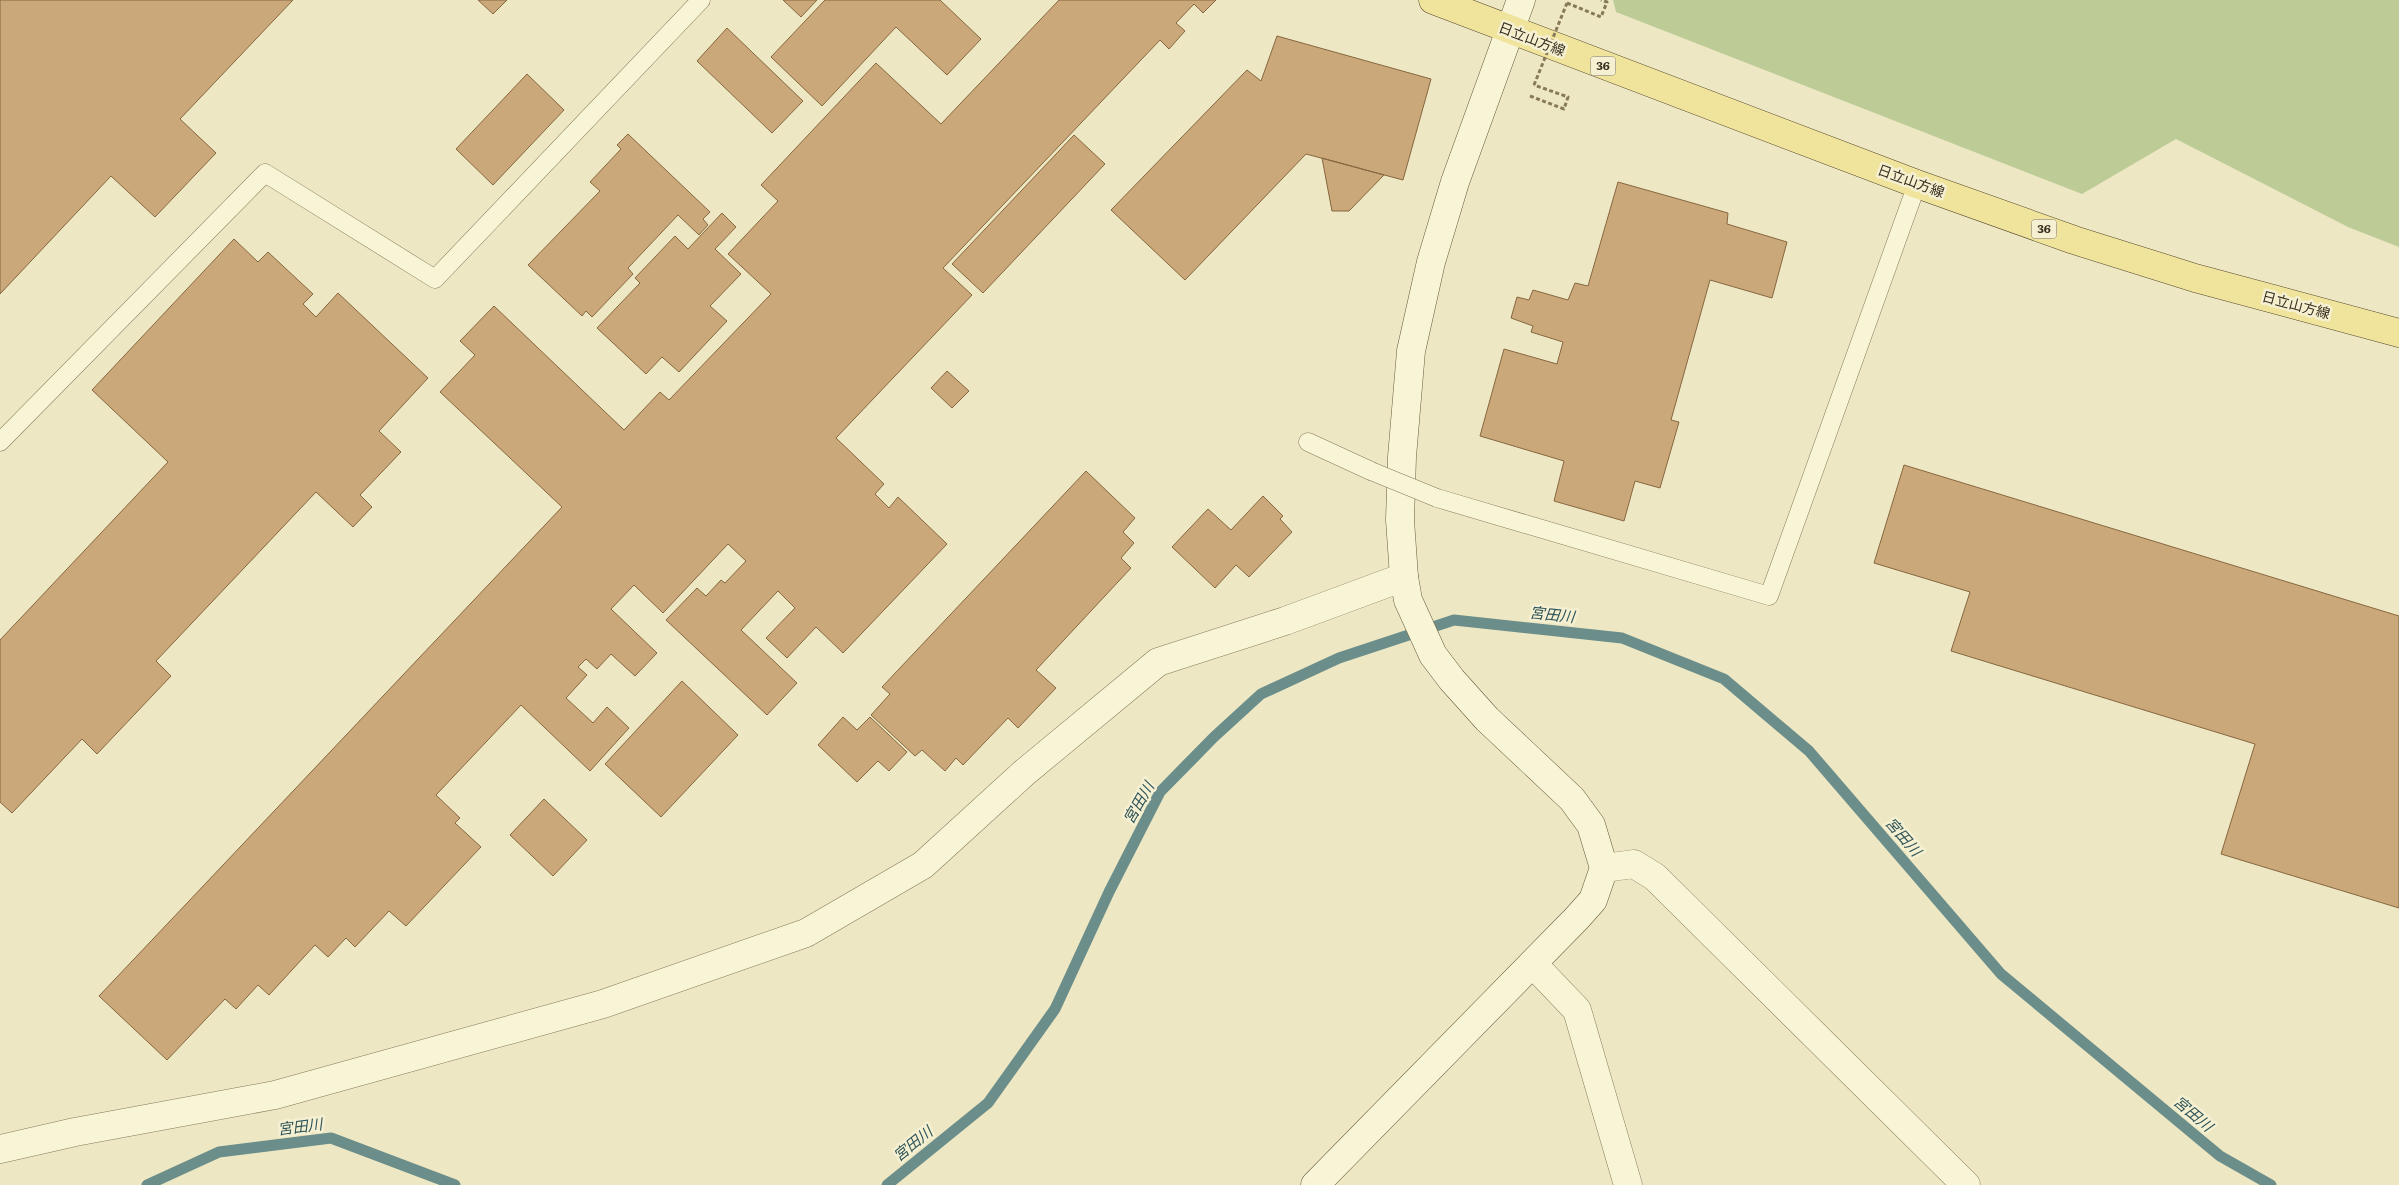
<svg xmlns="http://www.w3.org/2000/svg" width="2399" height="1185" font-family="Literata,'Noto Sans JP',serif">
  <style>
    .green { fill: #bdcb97 }
    .lines { fill: none; stroke-linecap: round; stroke-linejoin: round }
    .stream { stroke: #6c8e8b; stroke-width: 11 }
    .building { fill: #cba879; stroke: #866740 }
    .lane-casing { stroke: #87795a; stroke-width: 19 }
    .street-casing { stroke: #87795a; stroke-width: 29 }
    .secondary-casing { stroke: #695a3d; stroke-width: 29 }
    .primary-casing { stroke: #55472e; stroke-width: 29 }
    .path { stroke: #87795a; stroke-width: 3; stroke-dasharray: 4 2.5; stroke-linecap: butt }
    .lane { stroke: #f8f4d6; stroke-width: 18 }
    .street { stroke: #f8f4d6; stroke-width: 28 }
    .secondary { stroke: #f8f4d6; stroke-width: 28 }
    .primary { stroke: #f0e39b; stroke-width: 28 }
    .lane-bridge-casing { stroke: #87795a; stroke-width: 19; stroke-linecap: butt }
    .path-bridge { stroke: #87795a; stroke-width: 3; stroke-dasharray: 4 2.5; stroke-linecap: butt }
    .lane-bridge { stroke: #f8f4d6; stroke-width: 18 }
    .labels { text-anchor: middle; stroke-width: 5; stroke-linejoin: round; paint-order: stroke }
    .shield { fill: #f5f0d2; stroke: #706854; stroke-width: 1 }
    .shield-label { font-size: 12px; font-weight: bold; fill: #372e1e }
    .street-label { font-size: 14px; fill: #372e1e; stroke: #f5f0d2 }
    .water-label { font-size: 15px; font-style: italic; fill: #2d5357; stroke: #f5f0d2 }
  </style>
  <rect width="100%" height="100%" fill="#ede8c3"/>
  <path class="green" d="M1613,0H2399V247L2348,227L2176,139L2082,194L1616,12Z"/>
  <g class="lines">
    <path class="stream" d="M147,1185L219,1152L331,1138L455,1185
      M887,1185L988,1103L1055,1009L1109,892L1160,792L1214,737L1261,694L1339,658L1454,620L1622,638L1724,679L1809,751L2001,974L2220,1156L2271,1185"/>
  </g>
  <path class="building" d="M0,0H293L180,119L216,153L155,217L111,176L0,294Z
    M478,0H507L493,14Z
    M783,0H817L801,17Z
    M825,0H940L981,39L947,75L896,27L822,106L771,57Z
    M1059,0H1216L1203,13L1194,4L1176,23L1185,31L1169,49L1160,40L943,268L972,295L836,438L884,484L875,494L889,508L898,497L947,544L843,653L816,627L787,658L766,638L795,608L778,591L741,630L797,683L767,715L666,620L697,588L706,596L721,580L725,583L746,561L728,544L663,613L634,585L611,609L657,653L635,676L611,654L597,669L586,659L578,667L587,675L566,698L593,723L607,707L629,728L590,771L521,705L436,795L460,818L455,823L481,847L406,926L389,911L355,947L346,938L328,957L315,945L269,995L258,985L236,1009L225,999L167,1060L99,996L562,507L440,392L475,355L460,341L494,306L624,430L660,392L669,400L771,294L728,254L778,201L761,185L876,63L941,124Z
    M727,28L803,101L772,133L697,61Z
    M1277,36L1431,79L1403,180L1306,154L1185,280L1111,210L1247,70L1261,81Z
    M527,74L564,110L493,185L456,149Z
    M628,134L710,212L703,219L708,225L699,235L678,215L628,268L633,274L592,317L586,311L582,316L528,265L600,191L590,182L621,149L617,145Z
    M1074,135L1105,164L983,293L952,264Z
    M1322,158L1384,175L1349,211H1332Z
    M1618,182L1728,213L1727,224L1787,242L1772,298L1710,280L1671,420L1679,422L1660,488L1635,481L1624,521L1554,501L1564,461L1480,436L1504,349L1557,364L1563,342L1531,332L1533,326L1511,318L1517,297L1529,300L1533,290L1568,300L1575,283L1588,286Z
    M722,213L736,227L715,249L741,274L710,306L727,321L679,372L662,357L646,374L597,328L640,283L635,278L675,236L688,249Z
    M234,239L258,262L268,252L313,294L303,304L316,317L338,293L428,378L379,431L401,452L360,495L372,507L353,527L316,492L156,661L171,676L97,754L82,739L12,813L0,802V640L168,462L92,390Z
    M947,371L969,391L952,408L931,388Z
    M1904,465L2399,616V908L2221,854L2255,744L1951,651L1970,592L1874,563Z
    M1086,471L1135,518L1123,532L1134,543L1121,558L1131,568L1036,670L1056,688L1018,728L1008,718L963,765L956,758L945,771L922,750L915,756L871,715L890,694L882,687Z
    M1263,496L1283,516L1280,519L1292,532L1249,577L1236,565L1215,588L1172,547L1208,509L1231,530Z
    M682,681L738,735L661,817L605,764Z
    M843,717L857,730L870,717L907,752L889,771L878,761L857,782L818,745Z
    M544,799L587,840L553,876L510,835Z"/>
  <g class="lines">
    <g class="lane-casing">
      <path id="lane" d="M0,442L265,173L435,279L701,0
        M1308,442L1371,471
        M1437,498L1769,596L1917,184"/>
    </g>
    <g class="street-casing">
      <path id="street" d="M1604,868L1634,864L1655,877L1966,1185
        M1533,964L1577,1010L1628,1185
        M0,1149L75,1132L275,1095L603,1004L806,933L923,865L1025,772L1158,662L1285,621L1404,577"/>
    </g>
    <g class="secondary-casing">
      <path id="secondary" d="M1315,1185L1577,918L1593,900L1604,868L1591,825L1572,799L1487,719L1452,680L1433,655L1408,600L1404,577L1400,520L1402,457L1411,351L1431,262L1455,182L1521,0"/>
    </g>
    <g class="primary-casing">
      <path id="primary" d="M1433,0L1917,184L2074,240L2195,278L2399,333"/>
    </g>
    <path class="path" d="M1567,3L1601,17L1607,2L1601,0
      M1530,96L1564,109L1568,97L1534,85"/>
    <use href="#lane" class="lane"/>
    <use href="#street" class="street"/>
    <use href="#secondary" class="secondary"/>
    <use href="#primary" class="primary"/>
    <g class="lane-bridge-casing">
      <path id="lane-bridge" d="M1371,471L1437,498"/>
    </g>
    <path class="path-bridge" d="M1534,85L1567,3"/>
    <use href="#lane-bridge" class="lane-bridge"/>
  </g>
  <g class="labels">
    <g class="shield">
      <rect x="1590.5" y="56.5" width="25" height="19" rx="4"/>
      <rect x="2031.5" y="219.5" width="25" height="19" rx="4"/>
    </g>
    <g class="shield-label">
      <text x="1603" y="70">36</text>
      <text x="2044" y="233">36</text>
    </g>
    <g class="street-label">
      <text transform="translate(1532 39) rotate(21)" y="5">日立山方線</text>
      <text transform="translate(1911 181) rotate(20)" y="5">日立山方線</text>
      <text transform="translate(2296 305) rotate(15)" y="5">日立山方線</text>
    </g>
    <g class="water-label">
      <text transform="translate(1552 615) rotate(6)" y="5">宮田川</text>
      <text transform="translate(1139 803) rotate(-60)" y="5">宮田川</text>
      <text transform="translate(1903 837) rotate(49)" y="5">宮田川</text>
      <text transform="translate(2193 1114) rotate(40)" y="5">宮田川</text>
      <text transform="translate(300 1127) rotate(-7)" y="5">宮田川</text>
      <text transform="translate(913 1144) rotate(-39)" y="5">宮田川</text>
    </g>
  </g>
</svg>
